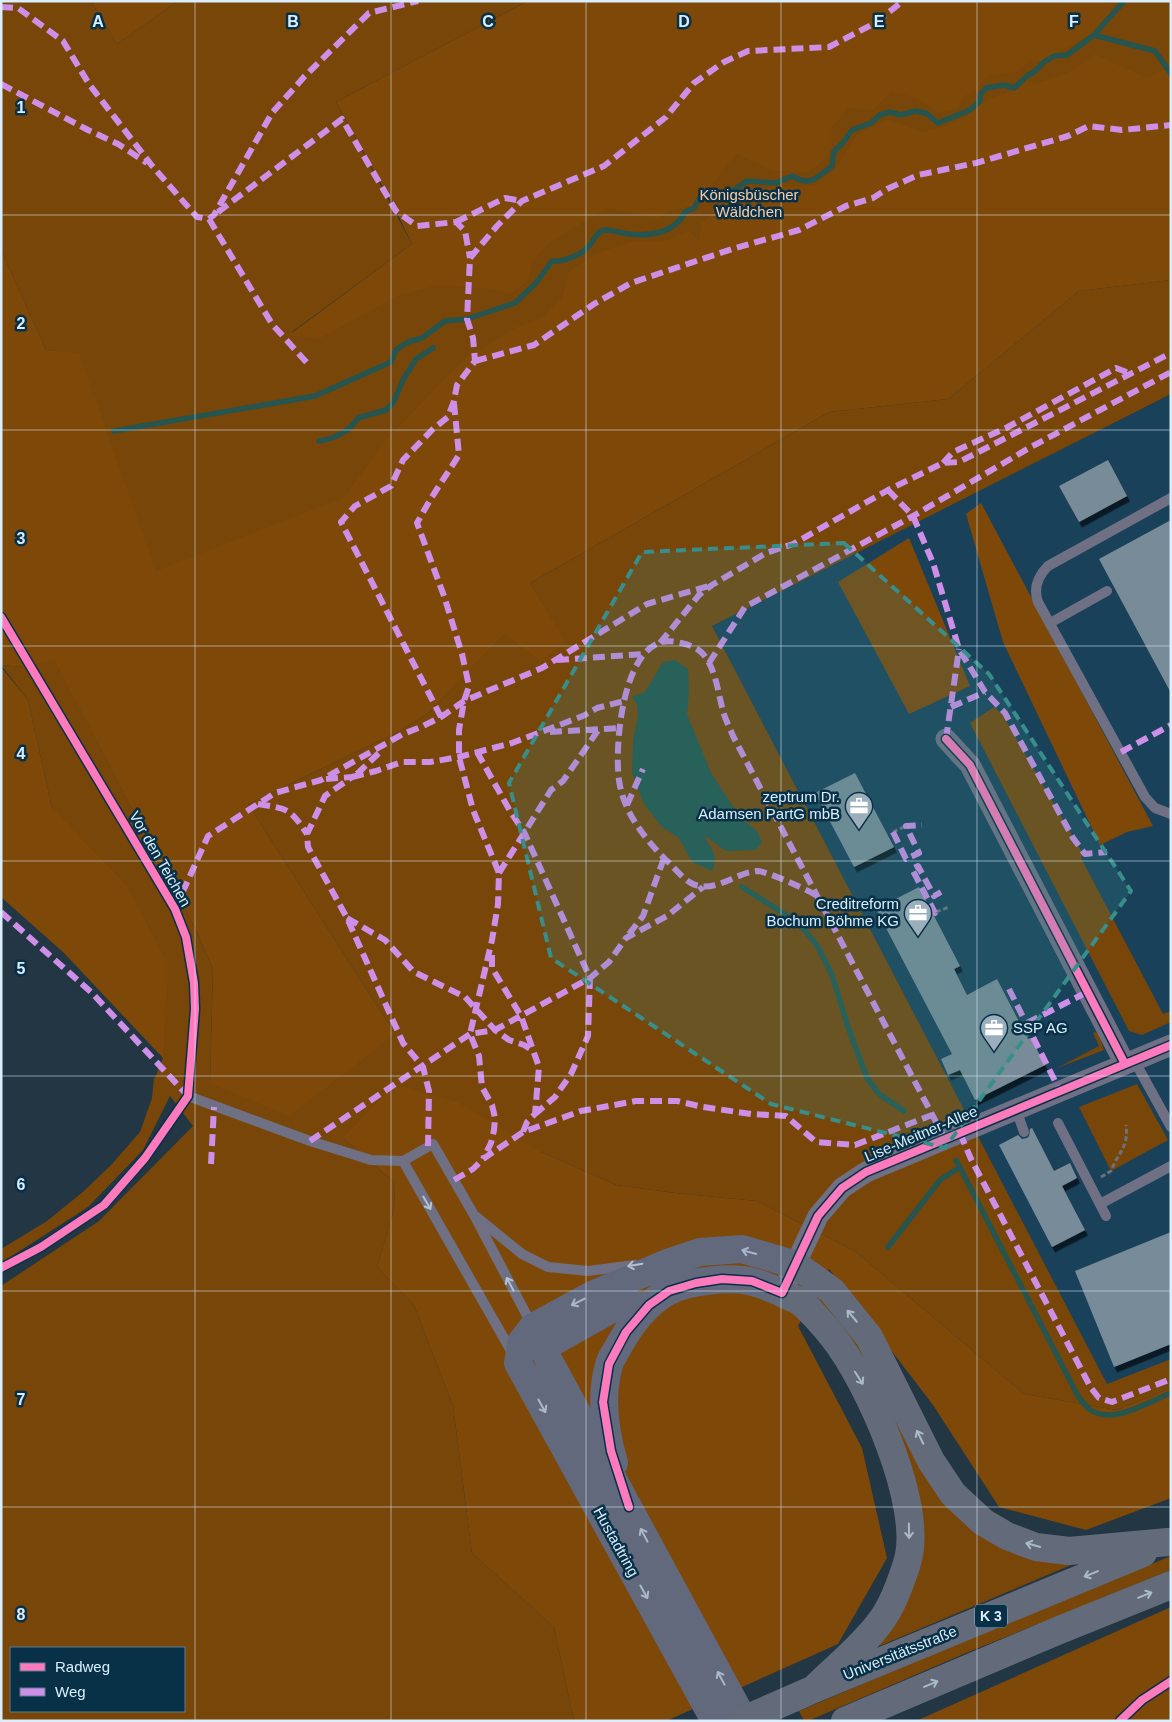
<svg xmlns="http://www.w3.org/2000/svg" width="1172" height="1722" font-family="Helvetica,sans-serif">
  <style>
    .built { fill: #1a415a }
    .green { fill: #784609; fill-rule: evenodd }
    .forest { fill: #7e4809 }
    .water { fill: #25554e }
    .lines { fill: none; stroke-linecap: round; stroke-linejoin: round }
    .stream { stroke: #25554e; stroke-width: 5.5 }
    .building { fill: #788b98; filter: url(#shadow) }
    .path { stroke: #6b717f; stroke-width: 3; stroke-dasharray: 5 2.5; stroke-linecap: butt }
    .lane { stroke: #6f7083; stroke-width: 10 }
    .street { stroke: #6f7083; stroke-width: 21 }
    .secondary { stroke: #63697c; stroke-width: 28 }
    .highway { stroke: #636b7a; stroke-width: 28 }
    .quiet { stroke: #ce8fe9; stroke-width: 6; stroke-dasharray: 12 6; stroke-linecap: butt }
    .cycleway-casing { stroke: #083046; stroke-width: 11 }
    .cycleway { stroke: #fd7abc; stroke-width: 8 }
    .oneway { stroke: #b5c2d2 }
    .oneway2 { stroke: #aab9c9 }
    .oneway3 { stroke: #aabac9 }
    .marked { fill: #388e8b; fill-opacity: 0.2; stroke: #388e8b; stroke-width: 4; stroke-dasharray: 10 6; stroke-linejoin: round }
    .grid { fill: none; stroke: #daeefd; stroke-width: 1; stroke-opacity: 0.55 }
    .labels { text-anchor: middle; stroke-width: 5; stroke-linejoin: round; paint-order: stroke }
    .shield { fill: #083046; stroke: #9bb5c6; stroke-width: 1 }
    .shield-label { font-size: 14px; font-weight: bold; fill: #daeefd }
    .park-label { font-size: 15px; fill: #f9cca9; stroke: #083046 }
    .poi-label { font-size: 15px; fill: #daeefd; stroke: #083046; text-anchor: end }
    .street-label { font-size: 15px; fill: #daeefd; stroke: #083046 }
    .grid-label { font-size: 16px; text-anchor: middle; font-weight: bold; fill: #daeefd; stroke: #083046; stroke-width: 5; stroke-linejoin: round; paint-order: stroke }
  </style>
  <defs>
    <filter id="shadow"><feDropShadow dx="3" dy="5.5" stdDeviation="0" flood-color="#0009"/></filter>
  </defs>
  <rect width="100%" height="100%" fill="#223643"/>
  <path class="built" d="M1171,394V1359L1107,1385L712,626Z"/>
  <path class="green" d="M1,1H91L117,44L178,1H528L336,102L412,244L292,332L329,329L651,1H1171V218L23,632L1,276L46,357L62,352L46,350L1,250Z
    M1171,280V394L712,626L1107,1384L1171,1359V1388L1117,1410L1024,1394L856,1252L757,1201L675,1193L616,1185L541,1152L343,1138L395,1183L394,1210L377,1267L414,1305L453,1406L472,1553L554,1627L574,1721H1V1286L99,1221L193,1126L170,1096L143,1150L88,1207L1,1263V1249L47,1221L84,1191L112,1164L140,1132L152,1098L154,1077L155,1078L163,1058L52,808L28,700L1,665L24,667L54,659L195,928L213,969L210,1083L395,1034L248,804L400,731L428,713L504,633L565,642L530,583L829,412L948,399L1079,291ZM11,1648H184V1711H11Z
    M994,707L1002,714L1083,854L1081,858L1163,1014L1171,1011V1022L1142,1035L1129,1031L970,723Z
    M1095,1032L1098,1033L1104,1050L1057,1068L1099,1046L1093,1033Z
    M1137,1084L1168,1140L1111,1171L1079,1107Z
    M809,1294L821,1297L852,1333L925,1472L1071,1562V1565L877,1647L921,1537Z
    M1171,1556V1570L966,1653L808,1721H804L799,1711L961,1642Z"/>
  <path class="forest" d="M91,1H178L117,44Z
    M528,1H1118L1110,8L1109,14L1089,36L1041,61L1028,60L1020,71L986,77L976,90L965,96L958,108L938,113C922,99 912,96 891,92L873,110L849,108L831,128L832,146L823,161L808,172L774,171L737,154L708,189L692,206L668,211L658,218L608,208L552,241L534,259L528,281L510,294L492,289L439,285L399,295L319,339L289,335L412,244L396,211L336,102Z
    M1095,54L1147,78L1171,66V280L1079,291L948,399L829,412L530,583L566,642L541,661L504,634L428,713L400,731L248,804L395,1034L289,1116L210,1083L213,969L195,928L54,660L24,667L1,665V250L46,350L79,353L156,571L345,497L383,443L464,359L517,327L543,318L562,298L569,271L595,254L634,241L662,242L689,231L700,241L701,223L749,189L814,185L835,169L856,135L865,130L887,120L923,132L945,126L965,117L987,100L1009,92L1027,80L1035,84L1072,71Z
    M981,503L1153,826L1127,832L1100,845L1003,642L966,514Z
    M909,538L970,686L909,714L838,582Z
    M1,667L28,700L52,808L128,887L168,964L163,1058L64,953L1,897Z
    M395,1084L457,1102L541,1152L616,1185L675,1193L757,1201L856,1252L1024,1394L1117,1410L1171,1388V1498L1086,1530L999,1507L933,1405L829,1269L798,1326L862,1448L887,1558L838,1644L666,1721H574L554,1627L472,1553L453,1406L414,1305L377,1267L394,1210L395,1183L343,1138Z
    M1171,1607V1721H916Z"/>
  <path class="water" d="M675,660L688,669L689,691L687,714L711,773L740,817L757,831L762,842L755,850L726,851L704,835L715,856L713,871L692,862L679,838L662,827L644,804L632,773L633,741L638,715L637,705L632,697L645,692L663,662Z"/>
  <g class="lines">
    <path class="stream" d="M1094,35L1155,51L1171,74
      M114,431L315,396L391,362L396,350L408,342L422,338L445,321L467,319L515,303L536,283L552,261C563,262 579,256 587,248C594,242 595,231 606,230C613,230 621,233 629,234C650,237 676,232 685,212L694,208L699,199L704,195H726L747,181L776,183L792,176C811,187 816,178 832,166L834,151L842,144L852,130L871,123L880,115L890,112L901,115L915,111L926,113L938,123L970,110L980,101V95L986,88L1004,85L1014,88L1027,76L1034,72L1044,62L1054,56L1067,55L1094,35L1124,1
      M319,441C334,439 350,431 358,418L386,410L393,403L403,380L416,359L433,348
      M742,887L799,923L818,947L832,975L848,1027L867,1078L879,1094L904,1111
      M956,1160L1078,1396C1081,1400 1084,1404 1088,1408C1110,1427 1148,1402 1171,1393
      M888,1247L940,1180L960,1167"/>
  </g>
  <path class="building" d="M1108,460L1127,496L1079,522L1059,486Z
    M1171,520V693L1099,559Z
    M855,773L894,847L854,867L815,793Z
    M919,887L960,966L954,969L967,995L997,979L1028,1039L1031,1038L1045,1065L975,1100L960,1070L948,1075L941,1059L952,1054L876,909Z
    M1032,1128L1054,1171L1070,1163L1077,1178L1062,1186L1085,1230L1052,1247L999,1145L1018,1135L1022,1139L1027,1138L1029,1136L1030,1129Z
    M1171,1232V1344L1114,1367L1075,1271Z"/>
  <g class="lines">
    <path class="path" d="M893,832L906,826
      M936,912L949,907
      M1101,1177L1111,1171C1118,1152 1129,1148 1126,1125"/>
    <path class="lane" d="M1171,498L1048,566C1038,576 1033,588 1038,602L1145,797L1155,808L1171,814
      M1,617L175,909L186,937L194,983L195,1009L188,1096L145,1158L104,1205L41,1247L1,1268
      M1050,623L1107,591
      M1134,1060L1171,1127
      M188,1096L310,1141L371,1160L403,1161
      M1016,1109L1024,1132
      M1058,1123L1106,1216
      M403,1161L514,1356
      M403,1161L433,1144L474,1215L533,1327
      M1100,1204L1171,1166
      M474,1215L522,1254L548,1267L588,1271L635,1265"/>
    <path class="street" d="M946,739L970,765L1125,1064
      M782,1293L818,1216L842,1188L866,1172L1171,1045"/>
    <path class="secondary" d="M533,1327L550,1363L744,1721
      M542,1348L615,1307L649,1305
      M614,1463C605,1432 600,1396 609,1365C610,1360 613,1356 616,1351C628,1328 644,1305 667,1292C687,1281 732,1276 753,1282C763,1284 772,1289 782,1293
      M715,1721L518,1363L522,1341L533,1327L592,1295L670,1262L700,1252L742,1249L796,1265"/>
    <path class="highway" d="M796,1265L832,1291L869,1337L931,1461L953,1494L983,1522L1007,1536L1036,1547L1069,1551L1168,1542
      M782,1293C787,1296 793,1298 799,1301C808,1307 826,1328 833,1337C868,1381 925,1507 907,1563C901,1582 893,1605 881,1621C862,1647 836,1667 814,1689
      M741,1721L814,1689L1143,1553
      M845,1721L1057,1631L1171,1585"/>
    <path class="quiet" d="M1,7L18,8L63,41L89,84L153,167L197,217L209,219L214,215L272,113L304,77L369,13L418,1
      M1,84L88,130L118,144L147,163
      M218,212L342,119L396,211L417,226L456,222L465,231L470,258
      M209,219L272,324L308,364
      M456,222L505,198L522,201
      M475,361L534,345L594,304L631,283L732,249L799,230L846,206L873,198L887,189L918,175L976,163L1068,136L1089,126L1122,130L1171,125
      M454,403L459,455L430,500L417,523L444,596L462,654L469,686L464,701L459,730V757L473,810L499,873L498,904L492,940L470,1034L479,1056L482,1087L492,1105L495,1118L494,1130L491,1143L483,1159
      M943,463L953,452L1006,428L1116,368L1131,374
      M888,490L913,516L933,563L959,649L985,692L1005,713L1073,838L1085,854L1107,852
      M660,643L699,595L712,585L766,553L793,544L888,490L943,463L959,462L1171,353
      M557,660L643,654
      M709,663L745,607L913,516L1031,447L1171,372
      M951,707L985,692
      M441,717L341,522L355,506L391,486L403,460L433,429L448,417L454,401L457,385L475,361L473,338L467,319L470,258L497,226L522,201L604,166L666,117L694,83L724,62L748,51L829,47L875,23L903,1
      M550,732L620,728
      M946,739L959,649
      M477,752L510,811L524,832L590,978L588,1036L571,1074L555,1097L535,1114
      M1121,752L1171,725
      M357,774L382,750
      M352,777L376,771L402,762H430L459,757L512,743L583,716L597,708L624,701
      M326,779L352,777L325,796L307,834L308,847L347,918L403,1043L423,1067L429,1091L428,1146
      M258,804C288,809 290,808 307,834
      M627,805L643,769
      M893,832L906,859L919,853L906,826L922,825
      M499,873L551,790L563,781L599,729
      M816,895C805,889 767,871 757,871C734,873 713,895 691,883C682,878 674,867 666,860C644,838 623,811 619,780C614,746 623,631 676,642C686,644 696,646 703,654C716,669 718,693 723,711C725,719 730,728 733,736L945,1139
      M175,909L208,836L275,793L321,780L403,734L421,727L441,717L464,701L542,668L647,604L712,585
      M1,912L92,993L188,1096
      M936,912L935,913L912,869L918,866L934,896L941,892
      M347,918L385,940L414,972L465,997L495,1030L509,1040L524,1045L534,1051
      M629,934L643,916L664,858
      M492,955V968L521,1016L539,1067L535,1114L527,1122L523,1132
      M1009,989L1060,1091
      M1027,1023L1089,991
      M960,1133L971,1159L1091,1388L1099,1398L1112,1402L1171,1379
      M310,1141L470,1034L495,1030L590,978L609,962L626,938L667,916L703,887
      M211,1164L214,1107
      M454,1180L473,1169L483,1159L523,1132L581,1111L636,1101H677L703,1107L751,1114L786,1116L816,1142L855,1145L932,1115"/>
    <g class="cycleway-casing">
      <path id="cycleway" d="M1,617L175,909L186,937L194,983L195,1009L188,1096L145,1158L104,1205L41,1247L1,1268
        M946,739L970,765L1125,1064
        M629,1507L611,1451L603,1402L609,1364L626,1332L649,1305L669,1291L696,1283L722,1279L752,1281L782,1293L818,1216L842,1188L866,1172L1171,1045
        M1120,1721L1142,1700L1171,1681"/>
    </g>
    <use href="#cycleway" class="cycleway"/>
  </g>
  <defs><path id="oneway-shaft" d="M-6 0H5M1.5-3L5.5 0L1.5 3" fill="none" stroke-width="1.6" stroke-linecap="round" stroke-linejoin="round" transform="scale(1.25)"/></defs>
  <g class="oneway">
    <use href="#oneway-shaft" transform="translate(427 1203) rotate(60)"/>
    <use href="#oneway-shaft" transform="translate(635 1265) rotate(170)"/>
    <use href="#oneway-shaft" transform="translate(510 1284) rotate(-118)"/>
  </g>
  <g class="oneway2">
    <use href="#oneway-shaft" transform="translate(749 1252) rotate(-165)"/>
    <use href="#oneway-shaft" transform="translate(578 1302) rotate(153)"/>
    <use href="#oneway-shaft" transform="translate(542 1406) rotate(61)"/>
    <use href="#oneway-shaft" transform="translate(644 1535) rotate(-118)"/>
    <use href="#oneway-shaft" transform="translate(644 1592) rotate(61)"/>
    <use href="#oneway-shaft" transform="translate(721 1678) rotate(-118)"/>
  </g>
  <g class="oneway3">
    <use href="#oneway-shaft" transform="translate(852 1316) rotate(-130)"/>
    <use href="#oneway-shaft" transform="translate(859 1378) rotate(57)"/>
    <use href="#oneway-shaft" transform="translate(920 1437) rotate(-116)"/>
    <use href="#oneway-shaft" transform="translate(909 1531) rotate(89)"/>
    <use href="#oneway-shaft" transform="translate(1033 1545) rotate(-164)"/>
    <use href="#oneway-shaft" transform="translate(1091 1574) rotate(158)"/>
    <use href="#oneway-shaft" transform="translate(1145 1595) rotate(-22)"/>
    <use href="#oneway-shaft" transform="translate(931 1684) rotate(-23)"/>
  </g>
  <path class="marked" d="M844,543L989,674L1131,891L945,1148L771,1104L551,958L509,783L642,552Z"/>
  <path class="grid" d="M195,1V1721M391,1V1721M586,1V1721M781,1V1721M977,1V1721M1,215H1171M1,430H1171M1,646H1171M1,861H1171M1,1076H1171M1,1291H1171M1,1507H1171"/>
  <defs>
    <g id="office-pin" transform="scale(1.4375)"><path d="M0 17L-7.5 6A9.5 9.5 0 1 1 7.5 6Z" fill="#9aaebc" stroke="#083046"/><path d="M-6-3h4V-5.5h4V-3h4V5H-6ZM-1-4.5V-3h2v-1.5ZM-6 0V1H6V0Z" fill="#fff"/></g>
  </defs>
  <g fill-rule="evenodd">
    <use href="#office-pin" x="859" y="806"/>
    <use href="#office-pin" x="918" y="913"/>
    <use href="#office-pin" x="994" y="1028"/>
  </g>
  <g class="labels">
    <rect class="shield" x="975" y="1604.5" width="32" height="23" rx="4"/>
    <g class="shield-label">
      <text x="991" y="1621">K 3</text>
    </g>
    <g class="park-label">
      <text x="749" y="200">Königsbüscher<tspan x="749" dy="17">Wäldchen</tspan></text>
    </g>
    <g class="poi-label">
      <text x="840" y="802">zeptrum Dr.<tspan x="840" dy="17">Adamsen PartG mbB</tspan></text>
      <text x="899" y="909">Creditreform<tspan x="899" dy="17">Bochum Böhme KG</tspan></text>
      <text x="1013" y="1033" text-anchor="start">SSP AG</text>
    </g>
    <g class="street-label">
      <text transform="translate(160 859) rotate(60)" y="5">Vor den Teichen</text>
      <text transform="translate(921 1134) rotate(-23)" y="5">Lise-Meitner-Allee</text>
      <text transform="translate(616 1542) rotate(61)" y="5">Hustadtring</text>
      <text transform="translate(900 1653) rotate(-22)" y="5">Universitätsstraße</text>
    </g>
  </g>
  <g class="grid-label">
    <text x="98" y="27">A</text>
    <text x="293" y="27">B</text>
    <text x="488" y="27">C</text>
    <text x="684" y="27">D</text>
    <text x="879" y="27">E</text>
    <text x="1074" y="27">F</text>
    <text x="21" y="113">1</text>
    <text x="21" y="329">2</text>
    <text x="21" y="544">3</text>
    <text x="21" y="759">4</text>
    <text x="21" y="974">5</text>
    <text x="21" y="1190">6</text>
    <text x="21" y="1405">7</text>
    <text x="21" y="1620">8</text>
  </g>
  <rect width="1172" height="1722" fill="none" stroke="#daeefd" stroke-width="5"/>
  <rect x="10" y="1647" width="175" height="65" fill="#083046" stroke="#5c7c8f"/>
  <rect x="20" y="1663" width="25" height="8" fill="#fd7abc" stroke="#5c7c8f"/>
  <text x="55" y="1672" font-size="15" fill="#daeefd">Radweg</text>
  <rect x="20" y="1688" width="25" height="8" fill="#ce8fe9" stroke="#5c7c8f"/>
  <text x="55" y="1697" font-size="15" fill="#daeefd">Weg</text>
</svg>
